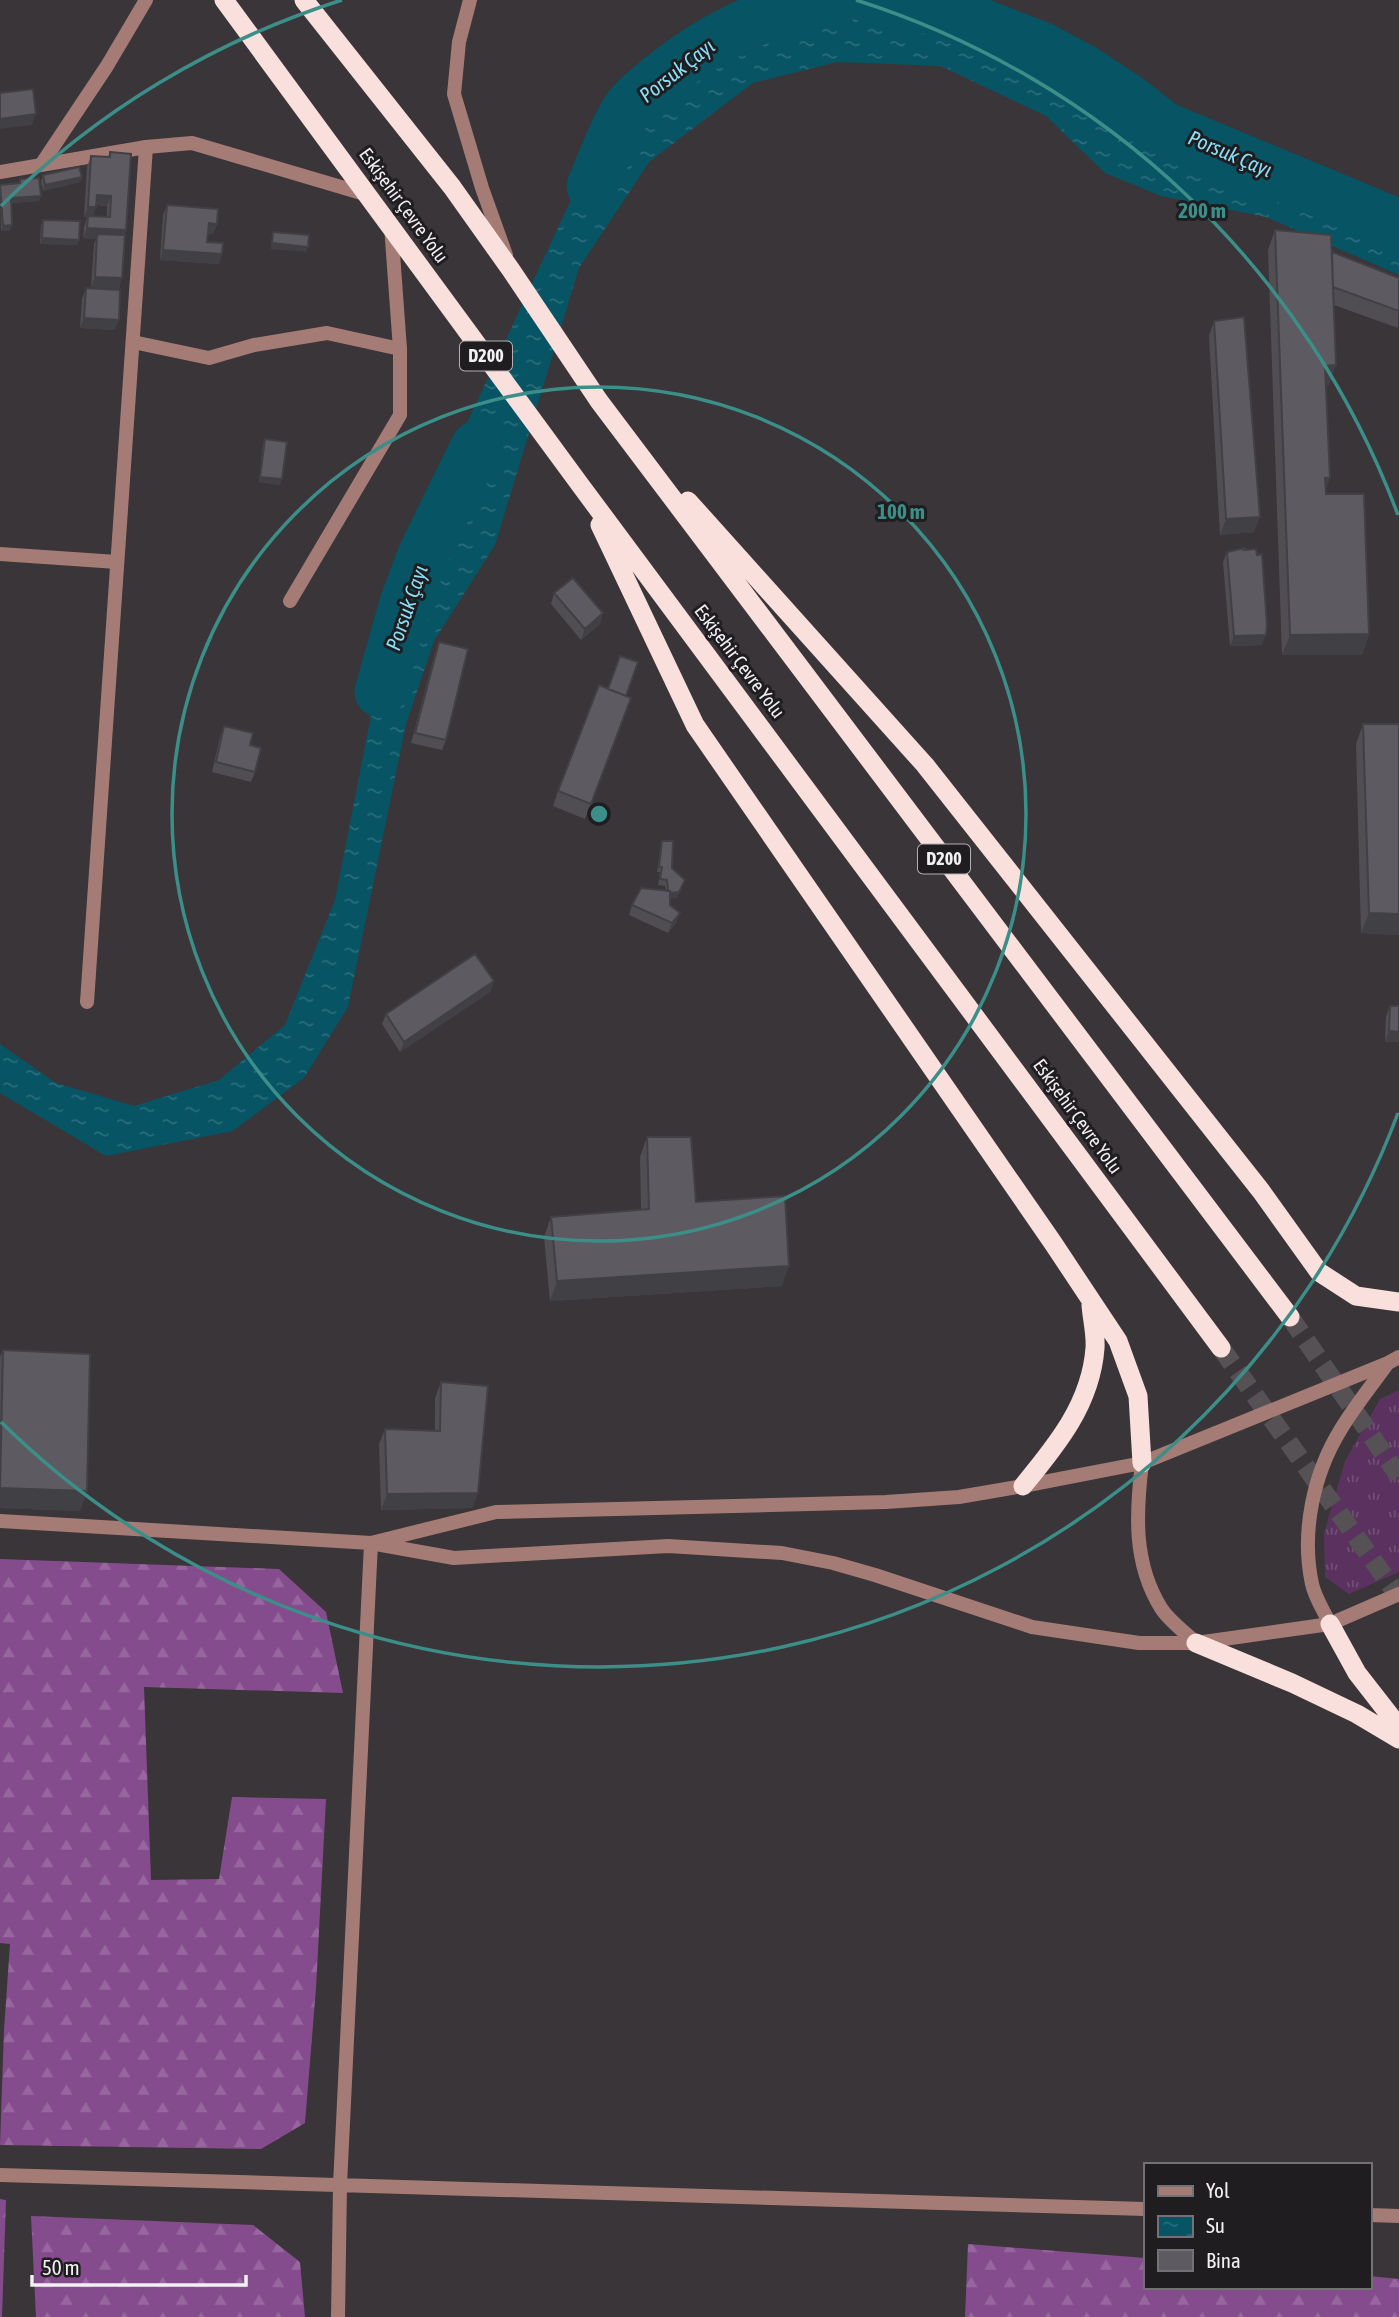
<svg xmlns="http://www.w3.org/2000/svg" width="1399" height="2317" font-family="'Asap Condensed',sans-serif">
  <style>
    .grass { fill: url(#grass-tufts) }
    .forest { fill: url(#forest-firs) }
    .water { fill: url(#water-ripples) }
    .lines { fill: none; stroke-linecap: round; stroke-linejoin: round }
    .river { stroke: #065464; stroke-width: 51 }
    .trunk-tunnel { stroke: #555155; stroke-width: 19; stroke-dasharray: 19 10; stroke-linecap: butt }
    .service { stroke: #a57b75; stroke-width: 14 }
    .minor { stroke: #a57b75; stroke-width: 14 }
    .tertiary { stroke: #a57b75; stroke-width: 14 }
    .trunk { stroke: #fae0dc; stroke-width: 19 }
    .wall { fill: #504e53; fill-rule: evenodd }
    .shaded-wall { fill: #414044 }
    .building { fill: #5d5b61; stroke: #414044; stroke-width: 2 }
    .ring { fill: none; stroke: #3c8e89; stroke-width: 3.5 }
    .labels { text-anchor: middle; stroke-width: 6; stroke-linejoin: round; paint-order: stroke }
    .shield { fill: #1f1d1f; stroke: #b3b1b3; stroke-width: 2 }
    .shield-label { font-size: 18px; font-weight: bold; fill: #f2f0f3 }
    .street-label { font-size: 19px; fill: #f2f0f3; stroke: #1f1d1f }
    .water-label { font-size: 21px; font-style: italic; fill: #89dff6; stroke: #1f1d1f }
    .centre { fill: #3c8e89; stroke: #1f1d1f; stroke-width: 3.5 }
    .ring-label { font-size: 21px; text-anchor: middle; font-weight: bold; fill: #3c8e89; stroke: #1f1d1f; stroke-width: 6; stroke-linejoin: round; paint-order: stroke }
  </style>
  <defs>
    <pattern id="grass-tufts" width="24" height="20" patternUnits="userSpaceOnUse" patternTransform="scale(1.75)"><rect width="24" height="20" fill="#5a315f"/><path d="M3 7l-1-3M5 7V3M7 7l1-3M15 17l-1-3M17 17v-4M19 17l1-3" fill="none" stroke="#724f76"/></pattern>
    <pattern id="forest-firs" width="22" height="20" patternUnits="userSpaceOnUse" patternTransform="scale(1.75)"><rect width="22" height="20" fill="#854c8d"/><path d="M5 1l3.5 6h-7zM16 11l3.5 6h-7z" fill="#97669e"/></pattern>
    <pattern id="water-ripples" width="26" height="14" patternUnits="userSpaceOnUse" patternTransform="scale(1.75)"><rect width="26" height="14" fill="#065464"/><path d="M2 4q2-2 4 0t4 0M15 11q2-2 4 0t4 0" fill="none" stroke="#2b6d7b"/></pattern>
  </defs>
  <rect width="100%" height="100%" fill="#393539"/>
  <path class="grass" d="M1399,1390V1572L1349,1594L1325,1577L1324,1533L1345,1461L1380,1399Z"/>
  <path class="forest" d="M0,1559L279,1569L326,1612L343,1693L144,1687L151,1880L219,1879L232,1797L326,1799L316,1988L305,2123L261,2149L0,2145L4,2030L10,1944L0,1943Z
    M0,2199L6,2200L2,2317H0Z
    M31,2216L253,2225L300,2262L305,2317H36Z
    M968,2244L1145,2258V2287H1369V2276L1399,2279V2317H965Z"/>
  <path class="water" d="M852,2L1070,56L1166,150L1272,168L1399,220V275L1266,217L1161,196L1105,173L1046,116L941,66L837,62L753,83L650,161L579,268L495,545L434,641L406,724L348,1007L304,1078L233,1131L106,1156L0,1093V1044L56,1083L134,1106L219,1080L285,1025L335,900L384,649L432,568L459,440L570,202L590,152L662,81L780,23Z"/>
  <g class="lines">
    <path class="river" d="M873,0L926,8L961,16L1041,47L1084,70L1125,97L1164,127L1399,225
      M592,186C603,162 611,136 625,113C632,100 648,89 659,79C712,36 768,8 837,0
      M380,692L405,603L423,555L476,447"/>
    <path class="trunk-tunnel" d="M1290,1317L1399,1476
      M1221,1348L1399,1597"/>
    <path class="service" d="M133,342L209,358L254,345L327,333L400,349
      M0,554L117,562
      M0,1521L371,1543L340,2185L338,2317
      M0,2175L1145,2209
      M1369,2215L1399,2216"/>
    <path class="minor" d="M470,0L459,42L454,94L482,188L506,255
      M290,601L400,415V349L391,226
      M87,1002L146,147"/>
    <path class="tertiary" d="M41,165L107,66L146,0
      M0,172L146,147L192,143L368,195
      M1399,1357L1388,1363C1372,1385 1355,1406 1341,1429C1313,1474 1301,1533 1312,1584C1315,1598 1324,1611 1330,1624L1399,1594
      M1142,1463C1136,1513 1133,1563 1161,1608C1169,1621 1185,1632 1196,1643L1330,1624
      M371,1543L496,1512L886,1502L959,1497L1023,1486L1142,1463L1388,1363
      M376,1544L454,1558L668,1546L782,1553L833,1563L875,1575L1032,1627L1139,1643H1196"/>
    <path class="trunk" d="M224,0L581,486L1221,1348
      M304,0L452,187L511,270L599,401L1290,1317
      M688,501L925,765L1261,1191L1319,1272L1356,1296L1399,1302
      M600,525L695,725L1053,1243L1118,1341L1138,1396L1142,1463
      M1023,1486C1056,1446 1091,1404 1095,1348C1096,1334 1092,1319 1091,1305
      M1330,1624L1357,1673L1399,1727
      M1196,1643L1292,1683L1357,1714L1399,1739"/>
  </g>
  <path class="wall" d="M110,152L126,230L124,235L119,289L91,287L94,244L96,239L83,238L84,227L87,217H84L87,167L91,156L108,157ZM96,205L107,206V217L93,216Z
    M43,175L82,177L80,182L43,191L41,181Z
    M20,179L41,196L39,201L11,203L10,231H1L0,186L18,184Z
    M167,205L217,224L213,234H208L207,242L222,254L219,264L160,260L163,215Z
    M43,220L79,240L77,245L40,244L41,225Z
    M1275,230L1399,278L1398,328L1334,305L1329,385H1326V494L1369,634L1362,655H1282L1268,250Z
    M86,288L115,330L80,328L82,299Z
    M1214,321L1254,532L1220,535L1209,336Z
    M265,439L280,485L259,482L263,444Z
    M1227,552L1262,645L1230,646L1223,562Z
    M554,593L603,613L600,624L581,640L551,604Z
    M439,642L446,740L442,750L411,743L435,653Z
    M608,689L631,698L585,819L553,806L558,791Z
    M1363,724L1399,935L1361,933L1356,744Z
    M224,726L250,745L255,772L251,782L212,772L220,737Z
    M662,841L672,868L683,885L677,898H670V905L680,913L676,923L668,933L629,915L632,905L666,891L665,886L658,885L660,872H657L661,846Z
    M494,981L490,992L400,1052L382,1024L386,1014Z
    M1390,1006H1399V1042H1385L1386,1016Z
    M647,1137L696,1202L782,1286L550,1301L544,1237L551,1217L641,1210L640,1157Z
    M3,1350L87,1491L80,1511L0,1508V1357Z
    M441,1382L478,1493L472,1508L381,1510L379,1444L385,1429L435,1431V1398Z"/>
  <path class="shaded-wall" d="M36,114L32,125L0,129V119Z
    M82,177L80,182L43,191L45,185Z
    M97,195L111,196L107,206L93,205Z
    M41,196L39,201L9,203L11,198Z
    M88,207H96L93,218L84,217Z
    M209,223L217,224L213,234H205Z
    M12,225L10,231H1L3,226Z
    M87,228L126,230L123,241L97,234L96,239L83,238Z
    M42,238L79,240L77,245L40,244Z
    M272,243L308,247L306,252L270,249Z
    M163,250L222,254L219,264L160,260Z
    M95,277L122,278L119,289L91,287Z
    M84,318L119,320L115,330L80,328Z
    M1336,365L1329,385L1318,386L1325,366Z
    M260,477L282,479L280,485L259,482Z
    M1325,478H1330L1323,498Z
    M1260,517L1254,532L1220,535L1226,519Z
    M603,613L600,624L581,640L585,629Z
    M1369,634L1362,655H1282L1290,635Z
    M1266,635L1262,645L1230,646L1234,636Z
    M685,880L677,898H666L668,893Z
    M680,913L676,923L668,933L672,923Z
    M1369,913L1399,914V935L1361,933Z
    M494,981L490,992L400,1052L404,1042Z
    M1389,1031L1399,1032V1042H1385Z
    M789,1266L782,1286L550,1301L557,1281Z
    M0,1488L87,1491L80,1511L0,1508Z
    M478,1493L472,1508L381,1510L387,1494Z"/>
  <path class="building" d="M33,89L36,114L0,119V93Z
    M110,152L131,154L126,230L87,228L88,216L110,217L111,196L97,195L96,207H88L91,156L110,157Z
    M79,167L82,177L45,185L43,175Z
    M39,178L41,196L11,198L12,225L3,226L0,185L20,183V179Z
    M167,205L218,209L217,224L209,223L207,242L223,243L222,254L163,250Z
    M43,220L80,221L79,240L42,238Z
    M1275,230L1331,235L1336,365L1325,366L1330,478H1325L1326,494H1364L1369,634L1290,635Z
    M273,232L309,235L308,247L272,243Z
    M97,234L125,235L122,278L95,277Z
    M1332,252L1399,278V311L1333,287Z
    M86,288L120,290L119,320L84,318Z
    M1244,317L1260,517L1226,519L1214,321Z
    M265,439L287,442L282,479L260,477Z
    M1245,548L1244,550L1256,549L1257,555L1262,554L1267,625L1266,635L1234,636L1227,552Z
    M573,578L603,613L585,629L554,593Z
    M439,642L468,649L446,740L415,733Z
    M620,656L638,662L626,696L608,689Z
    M599,685L631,698L591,804L558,791Z
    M1363,724H1399V914L1369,913Z
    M224,726L253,733L250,745L261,748L255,772L216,762Z
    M662,841H673L672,868L685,880L679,892L670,893V891H668L667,880L660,879L662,867H659Z
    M641,888L670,891V905L680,913L672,923L632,905Z
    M475,954L494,981L404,1042L386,1014Z
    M1390,1006H1399V1032L1389,1031Z
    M647,1137H691L696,1202L785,1196L789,1266L557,1281L551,1217L649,1209Z
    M3,1350L90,1354L87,1491L0,1488Z
    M441,1382L488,1386L478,1493L387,1494L385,1429L440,1431Z"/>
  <g class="ring">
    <circle cx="599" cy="814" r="427"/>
    <path d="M1398 1113A853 853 0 0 1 1 1422M1 206A853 853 0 0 1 342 0M856 0A853 853 0 0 1 1398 515"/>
  </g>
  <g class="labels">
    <g class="shield">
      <rect x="460" y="341.5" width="52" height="29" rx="5"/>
      <rect x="918" y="844.5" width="52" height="29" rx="5"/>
    </g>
    <g class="shield-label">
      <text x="486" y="362">D200</text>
      <text x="944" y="865">D200</text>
    </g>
    <g class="street-label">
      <text transform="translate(404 205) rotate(54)" y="7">Eskişehir Çevre Yolu</text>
      <text transform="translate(740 661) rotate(53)" y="7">Eskişehir Çevre Yolu</text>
      <text transform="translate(1078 1116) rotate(54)" y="7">Eskişehir Çevre Yolu</text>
    </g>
    <g class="water-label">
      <text transform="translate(677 71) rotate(-38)" y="7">Porsuk Çayı</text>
      <text transform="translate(1230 154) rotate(23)" y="7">Porsuk Çayı</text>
      <text transform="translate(407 608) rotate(-71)" y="7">Porsuk Çayı</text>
    </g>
  </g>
  <circle cx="599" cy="814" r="10" class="centre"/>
  <g class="ring-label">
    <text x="1202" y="218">200 m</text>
    <text x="901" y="519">100 m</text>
  </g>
  <rect x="1144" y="2163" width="228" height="126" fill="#1f1d1f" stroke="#737174" stroke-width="2"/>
  <rect x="1158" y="2186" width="35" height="10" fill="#a57b75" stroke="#737174" stroke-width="2"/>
  <text x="1206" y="2198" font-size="21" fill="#f2f0f3">Yol</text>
  <rect x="1158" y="2216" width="35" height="21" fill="url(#water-ripples)" stroke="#737174" stroke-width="2"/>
  <text x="1206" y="2233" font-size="21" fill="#f2f0f3">Su</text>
  <rect x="1158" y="2250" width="35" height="21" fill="#5d5b61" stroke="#737174" stroke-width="2"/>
  <text x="1206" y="2268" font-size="21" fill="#f2f0f3">Bina</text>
  <path d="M32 2275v10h214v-10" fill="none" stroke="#f2f0f3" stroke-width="3.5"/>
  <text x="42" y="2275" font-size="21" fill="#f2f0f3" stroke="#1f1d1f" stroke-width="5" paint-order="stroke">50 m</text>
</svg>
